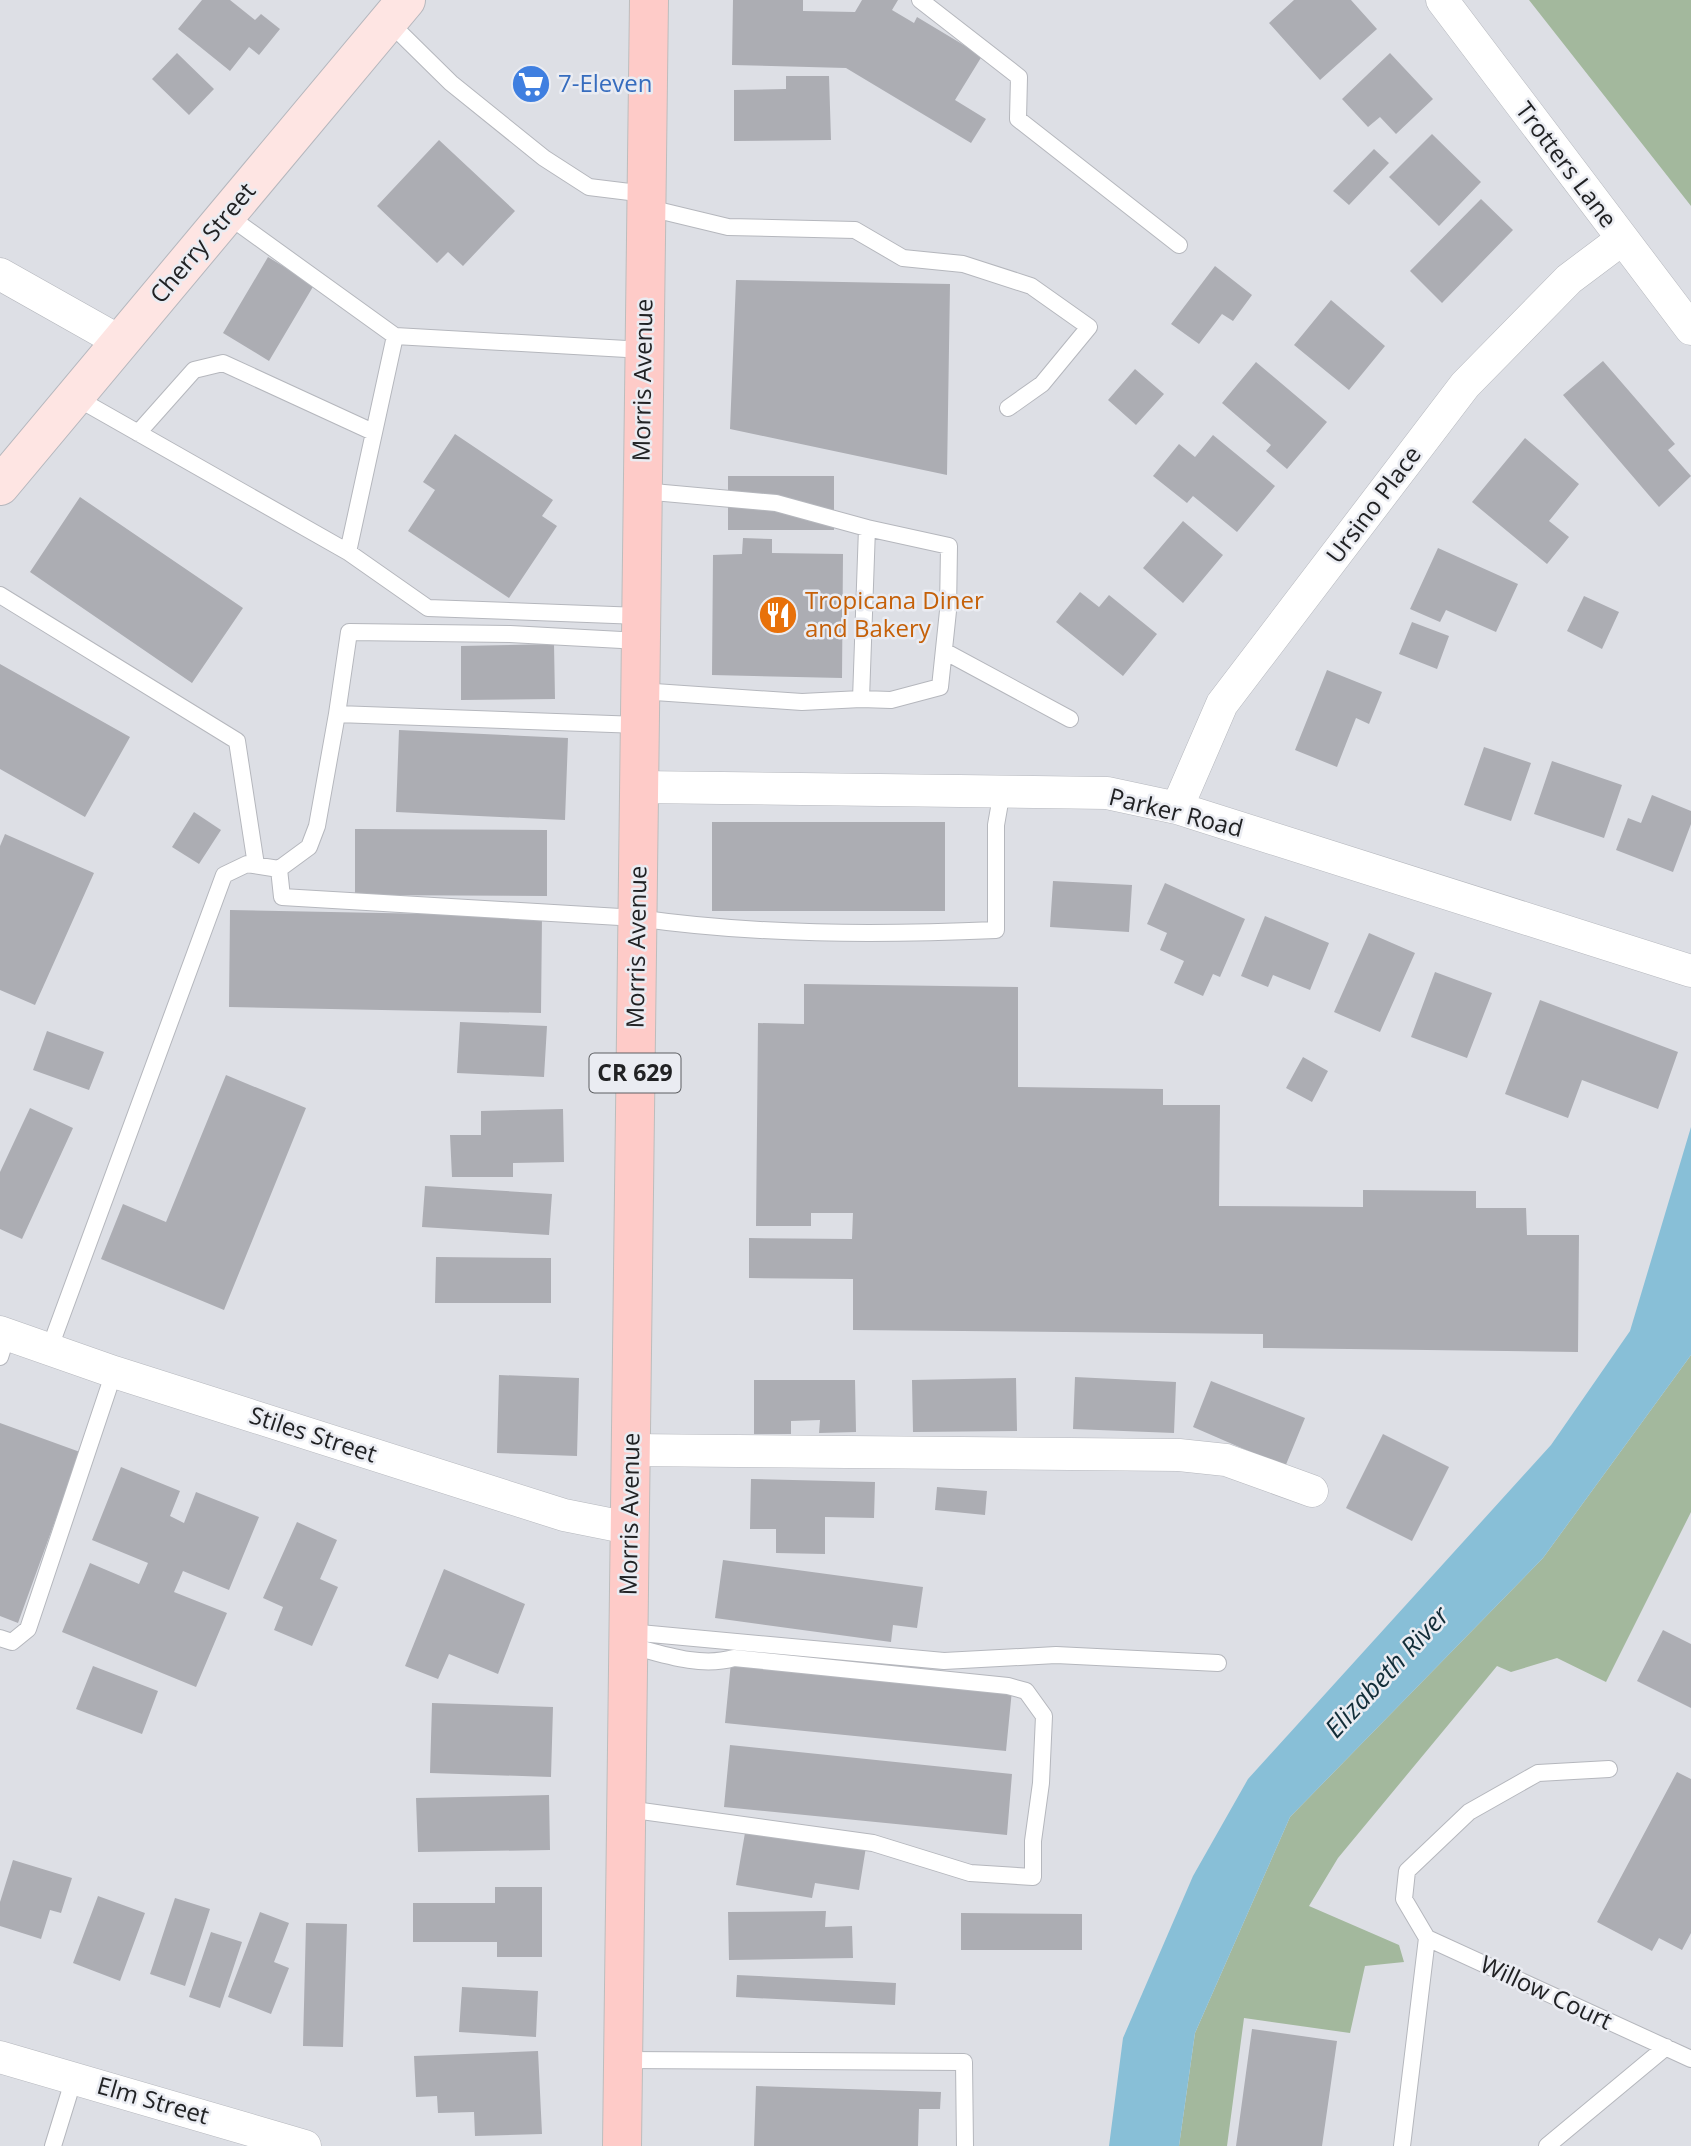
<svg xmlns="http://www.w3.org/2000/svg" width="1691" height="2146" font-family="'Open Sans',sans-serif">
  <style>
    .green { fill: #a3b89d }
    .water { fill: #88bfd7 }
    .building { fill: #acadb3 }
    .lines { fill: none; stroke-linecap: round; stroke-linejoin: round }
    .lane-casing { stroke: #b5b7bd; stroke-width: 18 }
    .street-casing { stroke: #b5b7bd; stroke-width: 33 }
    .secondary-casing { stroke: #b5b7bd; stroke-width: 40 }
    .primary-casing { stroke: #bcbdbd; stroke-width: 40 }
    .lane { stroke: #fff; stroke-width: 16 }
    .street { stroke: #fff; stroke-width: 32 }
    .secondary { stroke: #fee5e3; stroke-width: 38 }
    .primary { stroke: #fecbc8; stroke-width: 38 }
    .labels { text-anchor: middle; stroke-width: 5; stroke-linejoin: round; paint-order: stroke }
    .shield { fill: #eaecf2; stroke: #5d5f62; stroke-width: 2 }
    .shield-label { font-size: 23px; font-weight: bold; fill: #212224 }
    .shop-label { font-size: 24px; fill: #366cbe; stroke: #eaecf2; text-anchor: start }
    .street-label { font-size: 24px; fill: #212224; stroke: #eaecf2 }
    .food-label { font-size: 24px; fill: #c56008; stroke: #eaecf2; text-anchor: start }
    .water-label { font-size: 26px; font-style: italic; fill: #122d38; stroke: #eaecf2 }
  </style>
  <rect width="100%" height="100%" fill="#dddfe5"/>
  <path class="green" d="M1529,0H1691V206Z
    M1691,1355V1512L1606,1682L1557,1658L1511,1672L1497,1666L1338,1858L1309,1906L1399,1945L1404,1962L1365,1966L1350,2033L1244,2018L1227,2146H1179L1195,2033L1290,1817L1543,1558Z"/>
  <path class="water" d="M1691,1127V1355L1543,1558L1290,1817L1195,2033L1179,2146H1109L1123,2038L1193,1876L1248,1779L1551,1445L1630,1331Z"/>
  <path class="building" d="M202,0H230L255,20L261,14L280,29L259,55L249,47L230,71L178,29Z
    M733,0H803V11L855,12L862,0H898L892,10L914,23L917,17L982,56L955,100L986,119L971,143L846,68L732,65Z
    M1294,0H1351L1377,29L1320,80L1269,23Z
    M177,53L214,89L189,115L152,79Z
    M1390,53L1433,99L1396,134L1380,117L1368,127L1342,99Z
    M786,76H829L831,140L734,141V90L786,89Z
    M1432,134L1481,182L1439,226L1389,177Z
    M439,140L515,211L463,266L448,252L437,263L377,206Z
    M1374,149L1389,163L1349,205L1333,191Z
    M1481,199L1513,230L1442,303L1410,271Z
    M268,257L314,285L269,361L223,333Z
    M1215,266L1252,295L1233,321L1222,314L1199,344L1171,324Z
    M736,280L950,284L947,475L730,429Z
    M1331,300L1385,346L1349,390L1294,345Z
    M1603,361L1675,444L1668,450L1691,476L1659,507L1563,395Z
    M1256,362L1327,422L1287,469L1266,451L1271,445L1222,403Z
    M1135,369L1164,394L1136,425L1108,400Z
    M455,434L553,500L542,516L557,526L509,598L408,531L435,490L423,482Z
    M1213,435L1275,486L1237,532L1193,496L1187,503L1153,476L1179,444L1195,457Z
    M1525,438L1579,484L1549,521L1569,537L1547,564L1472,502Z
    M728,476H834V530H728Z
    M80,497L243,608L192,683L30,572Z
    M1183,521L1223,555L1183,603L1143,568Z
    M743,538L772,539V553L843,554L842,678L712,675L713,555L742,554Z
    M1438,548L1518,584L1496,632L1446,610L1440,622L1410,609Z
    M1080,592L1099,607L1109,595L1157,634L1123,676L1056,622Z
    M1584,596L1619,612L1602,649L1567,631Z
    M1412,622L1449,636L1437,669L1399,654Z
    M554,644L555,699L461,700V646Z
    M0,664L130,737L85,817L0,769Z
    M1327,670L1382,692L1369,724L1356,718L1337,767L1295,750Z
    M399,730L568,738L565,820L396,812Z
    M1484,747L1531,763L1511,821L1464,805Z
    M1552,761L1622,785L1604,838L1534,814Z
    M1652,795L1691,811V824L1673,872L1616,850L1628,818L1641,823Z
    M194,812L221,830L199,864L172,847Z
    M712,822H945V911H712Z
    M355,829L547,830V896L355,895Z
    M5,834L94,873L35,1005L0,990V846Z
    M1053,881L1132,885L1129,932L1050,927Z
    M1165,883L1245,919L1220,977L1213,974L1203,996L1174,983L1184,961L1160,950L1167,933L1147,924Z
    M230,910L542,916L541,1013L229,1007Z
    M1265,916L1329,943L1310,990L1273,975L1268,987L1241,976Z
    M1369,933L1415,953L1380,1032L1334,1012Z
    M1435,972L1492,993L1467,1058L1411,1037Z
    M804,984L1018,987V1087L1163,1089V1105H1220L1219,1206L1363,1207V1190L1476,1191V1208H1526L1527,1235H1579L1578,1352L1263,1348V1334L853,1330V1279L749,1278V1238L852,1239L853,1213H811V1226H756L758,1023L804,1024Z
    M1540,1000L1678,1052L1658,1109L1582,1080L1568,1118L1505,1094Z
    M460,1022L547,1026L544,1077L457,1073Z
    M47,1031L104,1052L89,1090L33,1070Z
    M1303,1057L1328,1071L1312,1102L1286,1088Z
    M226,1075L306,1108L224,1310L101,1259L123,1204L166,1222Z
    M30,1108L73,1128L22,1239L0,1229V1172Z
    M563,1109L564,1162L513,1163V1177H452L450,1135H481V1111Z
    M425,1186L552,1194L549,1235L422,1227Z
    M436,1257L551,1258V1303H435Z
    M499,1375L579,1378L577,1456L497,1453Z
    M1075,1377L1176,1382L1174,1433L1073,1429Z
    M1016,1378L1017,1431L913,1432L912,1380Z
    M754,1380H855L856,1432L819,1433L820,1420L791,1421V1434H754Z
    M1211,1381L1305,1418L1285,1467L1193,1427Z
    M0,1423L80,1452L18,1623L0,1616Z
    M1383,1434L1449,1467L1412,1541L1346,1508Z
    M121,1467L180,1491L170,1516L184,1523L196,1492L259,1517L229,1590L183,1571L174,1592L227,1613L196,1687L62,1632L90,1563L139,1584L148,1563L92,1540Z
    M751,1479L875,1482L874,1518L825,1517V1554L776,1553V1529H750Z
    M937,1487L987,1491L985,1515L935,1510Z
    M297,1522L337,1540L320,1579L338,1587L312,1646L274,1630L283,1607L263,1598Z
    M723,1560L923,1587L917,1628L893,1625L891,1642L715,1618Z
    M444,1569L525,1604L498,1674L449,1654L438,1679L405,1666Z
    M1663,1630L1691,1644V1708L1637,1681Z
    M731,1662L1012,1690L1006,1751L725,1723Z
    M93,1666L158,1691L142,1734L76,1709Z
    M432,1703L553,1707L551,1777L430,1773Z
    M730,1745L1012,1774L1007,1835L724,1807Z
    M1677,1772L1691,1779V1933L1682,1950L1659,1938L1652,1951L1597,1922Z
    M549,1795L550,1850L418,1852L416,1798Z
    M746,1827L866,1847L859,1890L815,1883L812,1898L736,1885Z
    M13,1860L72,1878L61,1913L50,1910L41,1939L0,1926V1902Z
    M495,1887H542V1957H497V1942H413V1903H495Z
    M98,1896L145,1913L120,1981L73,1963Z
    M175,1898L210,1909L185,1986L150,1974Z
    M826,1911L825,1927L852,1926L853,1958L729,1960L728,1912Z
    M260,1912L289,1923L274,1962L289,1968L271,2014L228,1997Z
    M961,1913L1082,1914V1950H961Z
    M306,1923L347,1924L343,2047L303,2046Z
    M211,1932L242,1942L220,2008L189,1997Z
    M737,1975L896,1983L895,2005L736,1997Z
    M462,1987L538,1991L536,2037L459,2032Z
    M1252,2029L1337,2041L1322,2146H1236Z
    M538,2051L542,2134L475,2136L474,2112L438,2113L437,2096L416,2097L414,2056Z
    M756,2086L941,2092L940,2109H919L918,2146H754Z"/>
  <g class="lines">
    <g class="lane-casing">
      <path id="lane" d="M920,0L1019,77L1018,119L1179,245
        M388,21L451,83L544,158L589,187L646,194
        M645,207L728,227L855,230L903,258L963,264L1031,286L1089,327L1042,384L1008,408
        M227,215L395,336L644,350
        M75,397L348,552L428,608L640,616
        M138,433L194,370L223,363L373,432
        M348,552L395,336
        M0,595L237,741L256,865
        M944,651L1070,719
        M640,691L802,702L861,699L867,528L776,503L642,491
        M861,699L891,700L940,687L948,611L949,546L867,528
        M337,714L349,632L510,634L640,641
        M279,869L282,897L637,918C755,935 877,935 996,930V825L1002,791
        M49,1350L224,875L247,864L279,869L309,847L317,826L337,714L639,725
        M0,1357L7,1335
        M629,1632L944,1661L1056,1655L1218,1663
        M0,1638L12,1642L28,1629L114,1372
        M627,1809L873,1843L970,1873L1033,1877V1841L1041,1783L1044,1716L1026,1691L1008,1686L734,1658C700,1668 662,1654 628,1645
        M1427,1938L1404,1899L1407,1871L1469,1812L1538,1773L1609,1769
        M623,2060L964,2062L965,2146
        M53,2146L74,2078
        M1402,2146L1427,1938L1691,2059
        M1547,2146L1666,2047"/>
    </g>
    <g class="street-casing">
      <path id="street" d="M1442,0L1691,329
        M0,274L119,341
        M638,787L1107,793L1177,808L1691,971
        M1177,808L1222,704L1465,385L1569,279L1621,240
        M0,1332L114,1372L564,1515L629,1528
        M630,1450L1179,1455L1226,1460L1312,1491
        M0,2057L305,2146"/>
    </g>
    <g class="secondary-casing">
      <path id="secondary" d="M0,486L406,0"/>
    </g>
    <g class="primary-casing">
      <path id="primary" d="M622,2146L649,0"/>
    </g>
    <use href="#lane" class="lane"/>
    <use href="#street" class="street"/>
    <use href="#secondary" class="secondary"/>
    <use href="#primary" class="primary"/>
  </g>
  <defs>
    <g id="supermarket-disc" transform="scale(2.0125)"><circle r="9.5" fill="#3f7fe0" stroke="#eaecf2"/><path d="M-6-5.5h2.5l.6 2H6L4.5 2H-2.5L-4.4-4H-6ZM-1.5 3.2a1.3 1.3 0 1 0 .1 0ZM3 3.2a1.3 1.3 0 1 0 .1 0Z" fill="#fff"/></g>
    <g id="restaurant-disc" transform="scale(2.0125)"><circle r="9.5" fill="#e8710a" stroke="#eaecf2"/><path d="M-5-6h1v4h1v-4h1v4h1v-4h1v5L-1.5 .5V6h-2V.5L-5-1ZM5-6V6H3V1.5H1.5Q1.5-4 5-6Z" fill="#fff"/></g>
  </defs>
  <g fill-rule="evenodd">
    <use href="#supermarket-disc" x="531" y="84"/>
    <use href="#restaurant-disc" x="778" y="615"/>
  </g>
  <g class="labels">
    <rect class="shield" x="589.5" y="1053.5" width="91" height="39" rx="5"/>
    <g class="shield-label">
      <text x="635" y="1081">CR 629</text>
    </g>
    <g class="shop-label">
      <text x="558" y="92">7-Eleven</text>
    </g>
    <g class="street-label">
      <text transform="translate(1566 165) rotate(53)" y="8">Trotters Lane</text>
      <text transform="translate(203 243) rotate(-50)" y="8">Cherry Street</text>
      <text transform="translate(643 380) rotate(-89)" y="8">Morris Avenue</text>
      <text transform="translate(1374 505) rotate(-53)" y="8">Ursino Place</text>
      <text transform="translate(1176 813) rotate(14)" y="8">Parker Road</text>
      <text transform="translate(637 947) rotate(-89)" y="8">Morris Avenue</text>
      <text transform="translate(313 1435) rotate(18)" y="8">Stiles Street</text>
      <text transform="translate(630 1514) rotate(-89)" y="8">Morris Avenue</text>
      <text transform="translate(1546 1993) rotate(25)" y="8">Willow Court</text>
      <text transform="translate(153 2101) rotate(16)" y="8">Elm Street</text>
    </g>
    <g class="food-label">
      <text x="805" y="609">Tropicana Diner<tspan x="805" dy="28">and Bakery</tspan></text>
    </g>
    <g class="water-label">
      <text transform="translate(1387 1672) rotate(-47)" y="9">Elizabeth River</text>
    </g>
  </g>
</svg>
